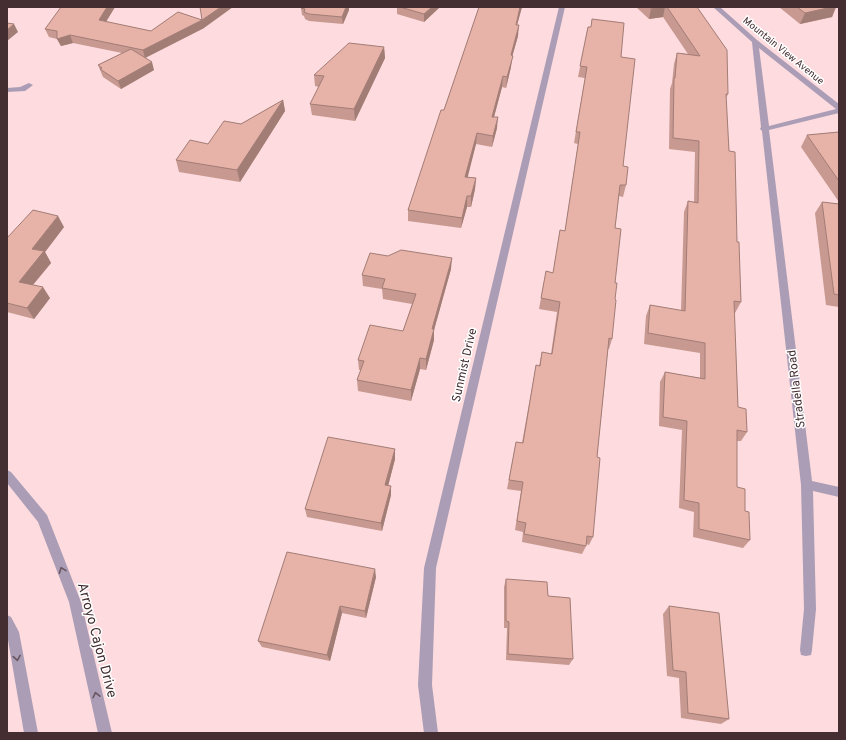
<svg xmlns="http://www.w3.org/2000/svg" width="846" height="740" font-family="Overpass,sans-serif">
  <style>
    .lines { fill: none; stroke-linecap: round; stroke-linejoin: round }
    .minor { fill: #ab9db5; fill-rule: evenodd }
    .wall { fill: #c79990 }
    .shaded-wall { fill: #a27d76 }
    .building { fill: #e7b2a8; stroke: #a27d76 }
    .oneway { stroke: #68555f }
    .labels { text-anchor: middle; stroke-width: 3; stroke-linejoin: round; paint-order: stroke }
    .far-street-label { font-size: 10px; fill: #442e31; stroke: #fff }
    .street-label { font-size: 12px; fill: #442e31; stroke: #fff }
    .near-street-label { font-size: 14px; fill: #442e31; stroke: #fff }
  </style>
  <rect width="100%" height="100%" fill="#fddbde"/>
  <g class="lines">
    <path class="minor" d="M559,7H565L436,568L432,685L438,733H424L418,685L424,568Z
      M713,7H720L757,40L839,104V113L769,130L812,481L839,487V497L813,491L816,609L812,650L811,655L806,656L801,655L800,650L804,609L801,485L762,131L760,129L761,127L752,42ZM759,48L836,109L769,126Z
      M29,83L33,85L25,91L7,92V88L20,87Z
      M7,470L11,472L47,515L81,602L112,733H98L69,602L38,522L7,483Z
      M7,615L11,617L19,632L38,733H24L7,634Z"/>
  </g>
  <path class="wall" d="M115,7L106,22L151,31L204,28L145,58L154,70L121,89L103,77L98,65L122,53L73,43L61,46L57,39L49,37L45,29Z
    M397,7H440L424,22L397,14Z
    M479,7H522L517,25L518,36L512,57L511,67L506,88L502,87L494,117L497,128L492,147L476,144L467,177L476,178L475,189L471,207H467L461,228L408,221V210L444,110Z
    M636,7H697L728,94L726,98L729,151L737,242L741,302L735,313H734L738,407L747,432L741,441H737V487L745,511L750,540L743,548L693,537L694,512L679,508L682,430L659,426L660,382L665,372L700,378V353L644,344L646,316L650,305L681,311L684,212L688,201L694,202L695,152L669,149L670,89L672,83L674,64L677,53L688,54L663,17L649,19Z
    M779,7H836L832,17L800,24Z
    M301,8L349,10L343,24L309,21L305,19L304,16L302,15Z
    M588,27L621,57L623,166L626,185L623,197L619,196L615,228V299L612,339L609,349H608L597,457L593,537L589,545L586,544V546L582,554L522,542L523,532L515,530L521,491L507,489L516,442L522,443L536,365L539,366L542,352L551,354L557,312L539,309L546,271L553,273L560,230L565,231L578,144L574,143L585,78L578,77Z
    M384,47L385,58L355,121L312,115L310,104L319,87L315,86L314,75Z
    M283,100L285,111L240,182L179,172L176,160L208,144L241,124Z
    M839,132V202L801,147L807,135Z
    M822,202L839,204V307L826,305L815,213Z
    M64,227L45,252L51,263L33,285L50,298L34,319L7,312V238Z
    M451,269L434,330V340L426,370L420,369L411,401L358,391L357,380L361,370H359L358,360L403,331L412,304L383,299L382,289L363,286L362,275Z
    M395,449V459L388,486L391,495L382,531L307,517L305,509Z
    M376,577L366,618L342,613L330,661L262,647L258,641Z
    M506,579L548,596L573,659L569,665L506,660L507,628H504V587Z
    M669,606L729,719L721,724L681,718L679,678L667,676L663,614Z"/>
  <path class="shaded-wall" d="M107,7H115L102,28L99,20Z
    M221,7H233L204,28L145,58L143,50L202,20Z
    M346,7H349V10L343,24L342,17Z
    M432,7H440L424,22V14Z
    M520,7H522L514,36L516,25Z
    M659,7H665L663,17L649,19L651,9Z
    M832,7H836L832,17L800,24L805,13Z
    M14,24L18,32L7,41V30Z
    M519,25L518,36L512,57L511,67L506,88L507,77L511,55Z
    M70,35L73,43L61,46L57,39Z
    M384,47L385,58L355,121L354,109Z
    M152,62L154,70L121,89L118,81Z
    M503,76L502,87L491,128L492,117Z
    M283,100L285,111L240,182L237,170Z
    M498,117L497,128L492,147L493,136Z
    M477,133L476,144L465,188V177Z
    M476,178L475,189L471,207V196Z
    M467,196V207L461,228L462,218Z
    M58,216L64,227L45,252L51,263L26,293L19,282L32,249Z
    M452,258L451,269L434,330V340L426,370V359L432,329Z
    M43,287L50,298L34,319L27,308Z
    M420,358V369L411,401V390Z
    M395,449V459L386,494L385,485Z
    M391,486V495L382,531L381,523Z
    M375,569L376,577L366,618L365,611Z
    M340,606L342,613L330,661L327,655Z"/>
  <path class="building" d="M61,7H107L99,20L151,31L178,12L202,20L200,7H221L202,20L143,50L70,35L57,39V31L45,29Z
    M301,7H346L342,17L309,14L304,12L305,9L301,8Z
    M400,7H432L424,14Z
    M479,7H520L516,25H519L511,55L513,56L507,77L503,76L492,117H498L493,136L477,133L465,177L476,178L471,196H467L462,218L408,210L441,110H444Z
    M650,7H659L651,9Z
    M667,7H697L727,50L728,94H726L729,151L735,152L737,242H739L741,302L734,301L738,407L746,409L747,432L737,430V487L745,489V511L749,512L750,540L699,529V503L684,500L687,421L663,417L665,372L705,379V343L648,333L650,305L685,311L688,201L698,203L699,141L673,138L674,78H675L677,53L700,56Z
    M797,7H832L805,13Z
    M592,19L624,23L621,57L635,59L623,166L628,167L626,185H620L615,228L621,229L615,283H617L615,299L616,300L612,339L609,338L597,457L600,458L593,537L587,536L586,546L524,534L526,523L517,521L523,482L509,480L516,442L523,443L536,365L540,366L542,352L552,354L560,302L541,298L546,271L553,273L560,230L565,231L580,132H576L587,67L580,66L588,27H591Z
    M7,23L14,24L7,30Z
    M349,43L384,47L354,109L310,104L324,76L314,75Z
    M131,49L152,62L118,81L100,69L102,68L98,65Z
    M283,100L237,170L176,160L190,140L208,144L224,121L241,124Z
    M839,132V181L807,135Z
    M822,202L839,204V295L834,294Z
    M33,210L58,216L32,249L44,251L19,282L43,287L27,308L7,303V238Z
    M401,250L452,258L432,329H434L426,359L420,358L411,390L357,380L364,361L358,360L370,325L403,331L416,294L382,288L385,279L362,275L370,253L388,256Z
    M328,437L395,449L385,485L391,486L381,523L305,509Z
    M287,552L375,569L365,611L340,606L327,655L258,641Z
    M506,579L547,582L548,596L570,598L573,659L508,654L509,622L506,621Z
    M669,606L719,613L729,719L688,713L686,672L673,670Z"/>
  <defs><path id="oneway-chevron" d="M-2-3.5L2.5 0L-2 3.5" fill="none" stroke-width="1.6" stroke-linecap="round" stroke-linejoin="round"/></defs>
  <g class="oneway">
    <use href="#oneway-chevron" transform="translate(62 570) rotate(-111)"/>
    <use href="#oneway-chevron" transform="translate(17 658) rotate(80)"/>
    <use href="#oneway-chevron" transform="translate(96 695) rotate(-103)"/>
  </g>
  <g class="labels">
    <g class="far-street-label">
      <text transform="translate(784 50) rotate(39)" y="4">Mountain View Avenue</text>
    </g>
    <g class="street-label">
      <text transform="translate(464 365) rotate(-77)" y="4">Sunmist Drive</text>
      <text transform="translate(796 389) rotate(-97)" y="4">Stradella Road</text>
    </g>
    <g class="near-street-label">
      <text transform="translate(98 640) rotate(75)" y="5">Arroyo Cajon Drive</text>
    </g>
  </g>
  <rect width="846" height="740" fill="none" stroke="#442e31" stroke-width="16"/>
</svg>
